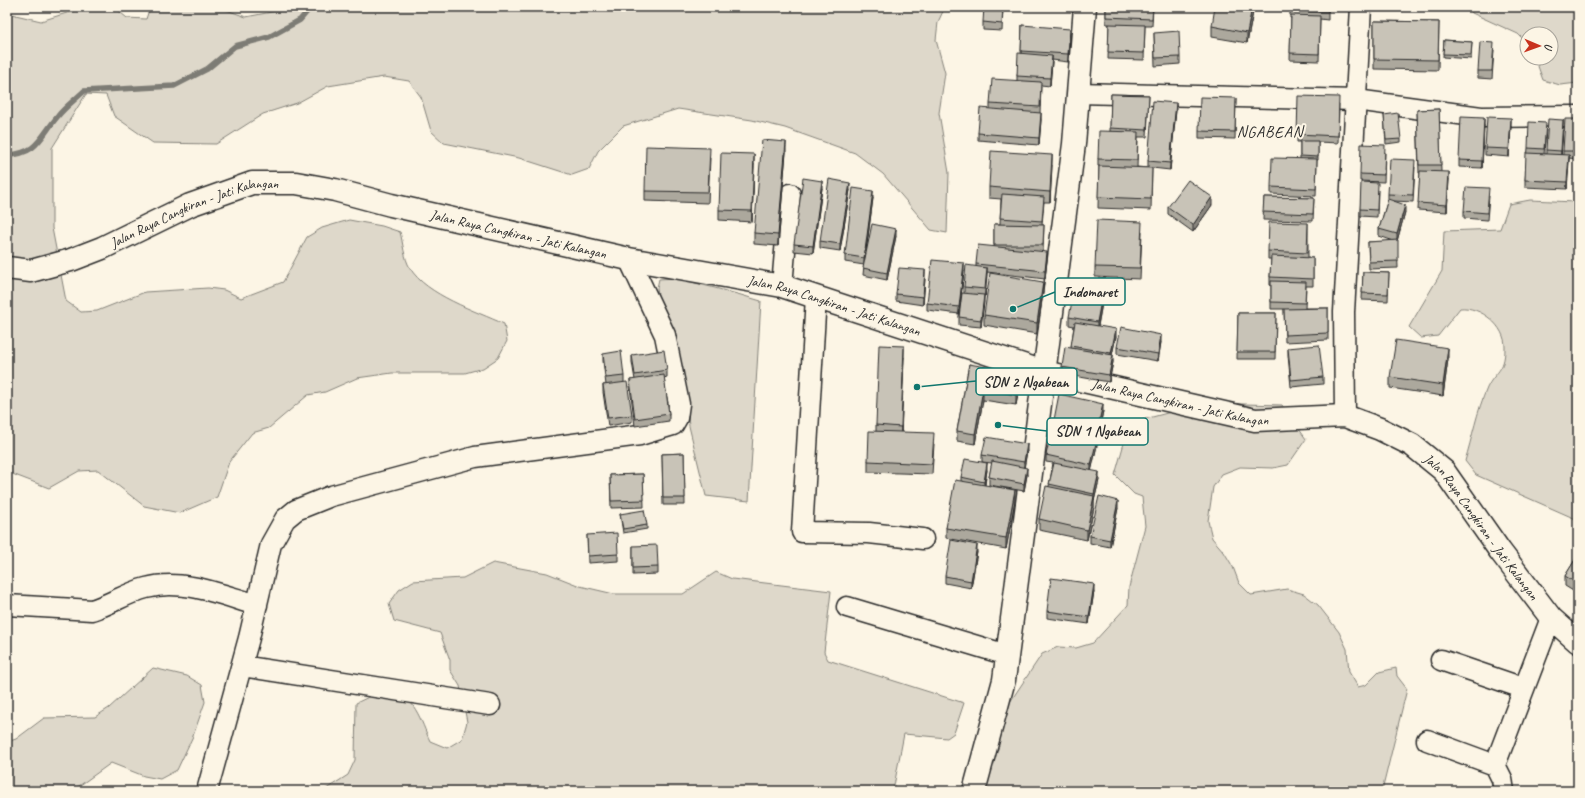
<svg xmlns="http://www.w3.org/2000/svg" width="1585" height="798" font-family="Caveat,sans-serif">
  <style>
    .green { fill: #ded8ca; stroke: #84827a }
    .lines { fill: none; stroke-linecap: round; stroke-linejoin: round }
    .stream { stroke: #7d7b74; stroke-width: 5.5 }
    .minor-casing { stroke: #2b2b2b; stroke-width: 23 }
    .tertiary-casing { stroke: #2b2b2b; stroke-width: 25 }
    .minor { stroke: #fcf5e5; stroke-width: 20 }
    .tertiary { stroke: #fcf5e5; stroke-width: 22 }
    .wall { fill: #aca89d; stroke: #2b2b2b }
    .shaded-wall { fill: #8c8880; stroke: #2b2b2b }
    .building { fill: #c8c3b7; stroke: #2b2b2b }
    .labels { text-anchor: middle; stroke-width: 4; stroke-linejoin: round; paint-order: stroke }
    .street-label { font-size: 14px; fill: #2b2b2b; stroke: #fcf5e5 }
    .quarter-label { font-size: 16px; letter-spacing: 1px; fill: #2b2b2b; stroke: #fcf5e5 }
    .leader { fill: none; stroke: #0f766e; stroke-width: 1.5 }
    .callout-dot { fill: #0f766e; stroke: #fcf5e5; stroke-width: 1.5 }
    .callout { fill: #fcf5e5; stroke: #0f766e; stroke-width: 1.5 }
    .callout-label { font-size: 15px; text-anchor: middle; font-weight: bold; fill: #2b2b2b }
  </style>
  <rect width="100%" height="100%" fill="#fcf5e5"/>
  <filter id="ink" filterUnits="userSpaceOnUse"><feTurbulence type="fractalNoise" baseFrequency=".025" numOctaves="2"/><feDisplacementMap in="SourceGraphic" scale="8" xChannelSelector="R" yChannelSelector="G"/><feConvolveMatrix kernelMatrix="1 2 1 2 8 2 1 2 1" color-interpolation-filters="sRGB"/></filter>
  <g filter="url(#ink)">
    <path class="green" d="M86,7H114L127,18L146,19L150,7H222L224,9L246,17L297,7H945L938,22L936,40L945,73L939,113L949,173L947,233L931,230L883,174L855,153L785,128L752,120L678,109L623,126L598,151L589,169L572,175L519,158L444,143L431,131L421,97L409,81L384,77L328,86L297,103L263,114L216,144L153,143L114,116L106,95L86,94L52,148V228L66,301L81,312L97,311L145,292L208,288L224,290L241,298L283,282L307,237L322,228L349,220L382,226L400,232C403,243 404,258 410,268C426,295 476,311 504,324L507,341L498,358L483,368L465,373H392L357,378L325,392L308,395L269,428L252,433L229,462L217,497L180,513L144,506L98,470L79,471L49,488L7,472V13L41,21Z
      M1469,7H1578V83L1560,85L1543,80L1535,58H1551V34H1527V43L1518,34L1472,13Z
      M1578,191V520L1476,475L1465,461C1472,438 1477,411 1487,388C1495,371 1505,372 1505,348C1506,326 1480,306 1460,308L1438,336L1421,338L1409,327L1442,271L1444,231L1500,229L1509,204L1530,200L1575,202Z
      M677,278C705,286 733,292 761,301L749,501L706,496L689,426L687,404L658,297L657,288L659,279Z
      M1204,403L1282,405L1306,439L1288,465L1273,468L1240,467L1222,474L1213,487L1208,521L1212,538L1224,552L1233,567L1239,583L1251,595L1287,589L1304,594L1318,605L1339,632L1347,649L1349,672L1358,687L1366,685L1379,672L1396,668L1397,676L1407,689L1382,791H981L1002,714L1042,654L1058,647L1076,648L1093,643L1128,605L1129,587L1145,526L1142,497L1134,494L1115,475L1128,429L1134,422Z
      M493,563L547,573L580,586L614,594H683L716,572L732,579L831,591L824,652L828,660L964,703L954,733L947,738L904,734L893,791H323L348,775L355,760L356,703C363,700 381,690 388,691C414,692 421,722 430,741L447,748L462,739L467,722L460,686L450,670V660L440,633L394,621L389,604L399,590L413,581L463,578Z
      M153,668L187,676L202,685L205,702L193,736L177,770L160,779L144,776L111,763L72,791H7V742L16,739L44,718L95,717L109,708Z"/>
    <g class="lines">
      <path class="stream" d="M7,155C38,154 40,137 58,116C65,107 76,99 84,91L174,86L207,69L235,46L269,37L300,20L311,7"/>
      <g class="minor-casing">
        <path id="minor" d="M1078,93L1356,100L1481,117L1578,116
          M782,286L790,194
          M816,297L802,532L869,533L923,539
          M1345,416L1344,312L1361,7
          M7,605L92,610C111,604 127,593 146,588C183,578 222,595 257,605
          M847,607L1007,655
          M1441,660L1523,688
          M242,666L490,705
          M1427,740L1495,765
          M207,791L249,638L271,544L285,519L296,510L331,496L475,457L640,435L673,425L677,418L679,404L665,335L629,259
          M1504,791L1502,779L1495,765L1551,618"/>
      </g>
      <g class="tertiary-casing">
        <g id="tertiary">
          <path id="s1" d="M7,268L31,271L71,260L102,248L190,205L252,183H296L335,190L391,205L629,259L782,286L1044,372L1255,420L1345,416L1380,429L1412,445L1444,471L1500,551L1551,618L1578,642"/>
          <path d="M974,791L1004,680L1074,144L1085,7"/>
        </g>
      </g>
      <use href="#minor" class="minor"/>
      <use href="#tertiary" class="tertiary"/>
    </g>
    <path class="wall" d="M1003,7L1002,31L983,30V22Z
      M1106,7H1153L1152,26H1145L1144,60L1108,59L1109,24H1106Z
      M1254,7L1247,43L1212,37V26Z
      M1290,7H1328V20L1320,19L1319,61L1290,60L1291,18H1290Z
      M1392,7H1448V11L1392,8Z
      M1374,21L1439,22L1438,70L1374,69Z
      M1022,25L1070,36L1068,62L1052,60L1050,86L1041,85L1040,113L1041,120L1039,145L978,140V133L990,109V104L1017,81V76L1021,54Z
      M1154,33L1180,57V64L1155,66Z
      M1444,40L1472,42L1471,59L1443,57Z
      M1494,50L1492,79L1478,78V71Z
      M1111,94L1149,95L1147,137H1138L1137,167L1148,168V161L1176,110L1170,170L1152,168L1151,210L1098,208L1099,166H1098V159L1110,131Z
      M1236,98L1235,139L1199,138V131Z
      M1339,104L1338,143L1318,142V160H1317L1316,196L1271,194V187L1300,159V142H1297V134Z
      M1439,109L1441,172L1449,179L1447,212L1418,210L1420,173H1419L1417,110Z
      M1384,115L1401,139V142L1386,144Z
      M1578,119V159L1569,158L1567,189L1525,187V180L1528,148L1546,130L1544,154H1546V150L1563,127L1561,155H1563V151Z
      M1484,125L1482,168L1459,167V160Z
      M1511,126L1509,157L1485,155V148Z
      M786,152L778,246L754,244V233Z
      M1385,152L1384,182L1360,181V174Z
      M710,158L708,203L645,201V191Z
      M754,164L752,222L719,220V210Z
      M1052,165L1050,202H1044L1042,225H1044L1043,252L1047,259L1045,279L987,272L985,296H984L981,327L959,325V317L964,293V287L976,266V264L994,247V224H1000L1001,199L989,198V187Z
      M1415,167L1413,202L1394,201L1405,212L1397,241L1398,268L1369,269L1368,242L1394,241L1379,236V229L1388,199V194Z
      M822,188L813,253L794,251V244Z
      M850,190L840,251L820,248V241Z
      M1378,190L1377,217L1360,216V209Z
      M1489,196L1487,220L1464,218V211Z
      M1264,197L1314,198L1313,221L1263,220Z
      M873,198L865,260L896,236L887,280L863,275L864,265L845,262V255Z
      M1212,205L1193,232L1168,214V207Z
      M1308,223V258H1313V286H1306L1305,308H1328V340L1285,342L1284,309H1271V285H1270V277L1271,259H1268V251Z
      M1142,232L1140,279L1095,277V267Z
      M964,270L959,314L927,310V303Z
      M1363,272L1389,273L1388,301L1362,300Z
      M925,278L923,305L896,301V294Z
      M1043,292L1037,334L984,325V315Z
      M1104,292L1098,326L1116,336L1112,355L1113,362L1109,382L1062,374V367L1071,348L1074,326L1069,325V317Z
      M1238,313H1276L1275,359H1237Z
      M1161,342L1158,361L1117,354V347Z
      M1288,348L1323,377V384L1291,387L1288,355Z
      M603,354L624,376V382L632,415V422L608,426L603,392V385H606L603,361Z
      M632,355L667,370V377L664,378L669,414V421L635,426L630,387V380H635L632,362Z
      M904,357L901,432L934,444L932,474L868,472V461L876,431V425Z
      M1448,359L1443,396L1390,388V377Z
      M969,364L1020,383L1016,405L983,400L975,444L957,441V431Z
      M1103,411L1098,436V441L1091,471L1099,480L1094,501V507L1087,540L1039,530V519L1049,486L1053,463L1046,462V455L1054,425V420Z
      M1027,451L1024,467L1027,475L1024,491L989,485V477L992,463L982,462V455Z
      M684,453L685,505H663L662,454Z
      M987,470L985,485L1015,501L1006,549L946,538V528L961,481V477Z
      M643,474L644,507L611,508L610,475Z
      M1118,508L1110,547L1090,543V536Z
      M620,514L647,525V529L623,533Z
      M587,535L618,554V561L588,563Z
      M633,546L658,567V574L633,575Z
      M977,552L971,588L945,583V576Z
      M1578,555V594L1565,586V576Z
      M1094,591L1089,624L1047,618V611Z"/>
    <path class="shaded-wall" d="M1252,7H1254L1247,43V33Z
      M1070,29V36L1068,62V54Z
      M1052,56V63L1050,86V78Z
      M1176,103V110L1170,170V163Z
      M1041,113V120L1039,145V138Z
      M1484,118V125L1482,168V161Z
      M1511,118V126L1509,157V149Z
      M1563,120V127L1561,158V151Z
      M786,142V152L778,246V235Z
      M754,154V164L752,222V211Z
      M1052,155V165L1050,202V192Z
      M1569,155V162L1567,189V182Z
      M1449,172V179L1447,212V205Z
      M822,181V188L813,253V246Z
      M850,183V190L840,251V244Z
      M873,191V198L864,265V258Z
      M1212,197V205L1193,232V225Z
      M1405,205V212L1397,241V234Z
      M896,229V236L887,280V273Z
      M1047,252V259L1045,279V271Z
      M964,263V270L959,314V307Z
      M987,268V275L985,296V289Z
      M925,270V278L923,305V297Z
      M1043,282V292L1037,334V323Z
      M1104,285V292L1097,330V322Z
      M984,295V302L981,327V320Z
      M1116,329V336L1111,360V353Z
      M1161,335V342L1158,361V354Z
      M904,346V357L901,437V427Z
      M1448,348V359L1443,396V385Z
      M1113,355V362L1109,382V375Z
      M1020,373V383L1016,405V395Z
      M983,389V400L975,444V434Z
      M1103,404V411L1098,436V441L1091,472V465L1097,435V430Z
      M1027,444V451L1024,469V462Z
      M987,463V470L984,489V482Z
      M1027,468V475L1024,491V484Z
      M1099,472V480L1094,501V494Z
      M1015,490V501L1006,549V538Z
      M1094,496V507L1087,540V530Z
      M1118,501V508L1110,547V540Z
      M977,545V552L971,588V581Z
      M1094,584V591L1089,624V617Z"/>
    <path class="building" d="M984,7H1003L1002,24L983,22Z
      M1106,7H1153L1152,19L1106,17Z
      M1215,7H1252L1247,33L1212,26Z
      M1290,7H1328V12L1290,11Z
      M1291,15L1320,16L1319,54L1290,53Z
      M1374,21L1439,22L1438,60L1374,59Z
      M1109,24L1145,25L1144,53L1108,52Z
      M1022,25L1070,29L1068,54L1021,51Z
      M1179,31L1180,57L1155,58L1154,33Z
      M1444,40L1472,42L1471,55L1443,54Z
      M1480,42L1494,43L1492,71H1478Z
      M1018,53L1052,56L1050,78L1017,76Z
      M992,79L1041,82L1040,107L990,104Z
      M1111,94L1149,95L1147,130L1110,128Z
      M1298,96L1339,97L1338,136L1297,134Z
      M1200,97L1236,98L1235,132L1199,131Z
      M1153,101L1176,103L1170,163L1148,161Z
      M980,108L1041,113L1039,138L978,133Z
      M1439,109L1441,165H1419L1417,110Z
      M1398,113L1401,139L1386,140L1384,115Z
      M1461,117L1484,118L1482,161L1459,160Z
      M1487,117L1511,118L1509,149L1485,148Z
      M1548,119L1563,120L1561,151L1546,150Z
      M1565,119H1578V151H1563Z
      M1529,122L1546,123L1544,149L1528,148Z
      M1099,131L1138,132L1137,160L1098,159Z
      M762,140L786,142L778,235L754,233Z
      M1300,141H1318V157L1300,156Z
      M1361,144L1385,145L1384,175L1360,174Z
      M646,146L710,148L708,192L645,191Z
      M991,151L1052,155L1050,192L989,187Z
      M721,153L754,154L752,211L719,210Z
      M1526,153L1569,155L1567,182L1525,180Z
      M1272,158L1317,159L1316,189L1271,187Z
      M1390,159L1415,160L1413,195L1388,194Z
      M1099,166L1152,168L1151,199L1098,197Z
      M1420,171L1449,172L1447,205L1418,203Z
      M803,178L822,181L813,246L794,244Z
      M829,179L850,183L840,244L820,241Z
      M1188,180L1212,197L1193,225L1168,207Z
      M1361,182L1378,183L1377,210L1360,209Z
      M1466,187L1489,188L1487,213L1464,211Z
      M853,188L873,191L864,258L845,255Z
      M1002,194L1044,197L1042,221L1000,218Z
      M1264,197L1314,198L1313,214L1263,212Z
      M1388,199L1405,205L1397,234L1379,229Z
      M1097,220L1142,222L1140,268L1095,267Z
      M1269,222L1308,223L1307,253L1268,251Z
      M872,224L896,229L887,273L863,268Z
      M994,224L1044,225L1043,245H994Z
      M1398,240V261L1369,262L1368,242Z
      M978,245L1047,252L1045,271L976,264Z
      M1271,256L1313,258V279L1270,277Z
      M932,260L964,263L959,307L927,303Z
      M966,265L987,268L985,289L964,287Z
      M899,268L925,270L923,297L896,294Z
      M1363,272L1389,273L1388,294L1362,293Z
      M990,273L1043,282L1037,323L984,315Z
      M1076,280L1104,285L1097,322L1069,317Z
      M1271,281L1306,282L1305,303L1271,302Z
      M962,293L984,295L981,320L959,317Z
      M1328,308V333L1285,335L1284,309Z
      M1238,313H1276L1275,352H1237Z
      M1075,322L1116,329L1111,353L1071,346Z
      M1121,327L1161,335L1158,354L1117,347Z
      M1396,340L1448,348L1443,385L1390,377Z
      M879,345L904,346L901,427L876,425Z
      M1319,345L1323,377L1291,380L1288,348Z
      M1065,347L1113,355L1109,375L1062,367Z
      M664,350L667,370L635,375L632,355Z
      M621,351L624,376L606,378L603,354Z
      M969,364L1020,373L1016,395L983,389L975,434L957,431Z
      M664,375L669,414L635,419L630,380Z
      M627,382L632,415L608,418L603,385Z
      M1059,394L1103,404L1097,430L1054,420Z
      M1053,424L1098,434L1091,465L1046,455Z
      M869,431L934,433L932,464L868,461Z
      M986,437L1027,444L1024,462L982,455Z
      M684,453L685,498H663L662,454Z
      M965,459L987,463L984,482L961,477Z
      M992,461L1027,468L1024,484L989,477Z
      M1054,463L1099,472L1094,494L1049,484Z
      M643,474L644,500L611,501L610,475Z
      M955,480L1015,490L1006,538L946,528Z
      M1046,486L1094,496L1087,530L1039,519Z
      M1099,496L1118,501L1110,540L1090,536Z
      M644,510L647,525L623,529L620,514Z
      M617,533L618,554L588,556L587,535Z
      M951,540L977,545L971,581L945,576Z
      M657,545L658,567L633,568V546Z
      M1578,555V584L1565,576Z
      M1051,578L1094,584L1089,617L1047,611Z"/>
  </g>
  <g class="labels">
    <g class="street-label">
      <text dy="5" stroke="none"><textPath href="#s1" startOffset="199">Jalan Raya Cangkiran - Jati Kalangan</textPath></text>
      <text dy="5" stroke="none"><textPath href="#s1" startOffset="535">Jalan Raya Cangkiran - Jati Kalangan</textPath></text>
      <text dy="5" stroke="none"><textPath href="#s1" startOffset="859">Jalan Raya Cangkiran - Jati Kalangan</textPath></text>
      <text dy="5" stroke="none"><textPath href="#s1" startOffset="1219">Jalan Raya Cangkiran - Jati Kalangan</textPath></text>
      <text dy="5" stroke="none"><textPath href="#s1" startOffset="1567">Jalan Raya Cangkiran - Jati Kalangan</textPath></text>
    </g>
    <g class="quarter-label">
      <text x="1270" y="137">NGABEAN</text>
    </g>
  </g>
  <path class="leader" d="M1013 309L1055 292M917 387L976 381M998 425L1047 431"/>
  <g class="callout-dot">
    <circle cx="1013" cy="309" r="4"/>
    <circle cx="917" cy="387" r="4"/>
    <circle cx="998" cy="425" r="4"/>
  </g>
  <g class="callout">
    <rect x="1055" y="278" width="70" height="27" rx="4"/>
    <rect x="976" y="368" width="101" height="27" rx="4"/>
    <rect x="1047" y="418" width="101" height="27" rx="4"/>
  </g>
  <g class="callout-label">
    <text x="1090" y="297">Indomaret</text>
    <text x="1026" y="387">SDN 2 Ngabean</text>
    <text x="1098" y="436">SDN 1 Ngabean</text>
  </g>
  <rect width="1585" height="798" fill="none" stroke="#fcf5e5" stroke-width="24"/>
  <rect x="12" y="12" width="1561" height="774" fill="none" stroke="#2b2b2b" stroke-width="1.5" filter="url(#ink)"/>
  <g transform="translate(1539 46) rotate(92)"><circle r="19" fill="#fcf5e5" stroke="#a8a49b"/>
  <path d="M0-3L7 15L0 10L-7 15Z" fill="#c8321e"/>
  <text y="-6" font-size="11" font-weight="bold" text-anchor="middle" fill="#2b2b2b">U</text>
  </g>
</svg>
